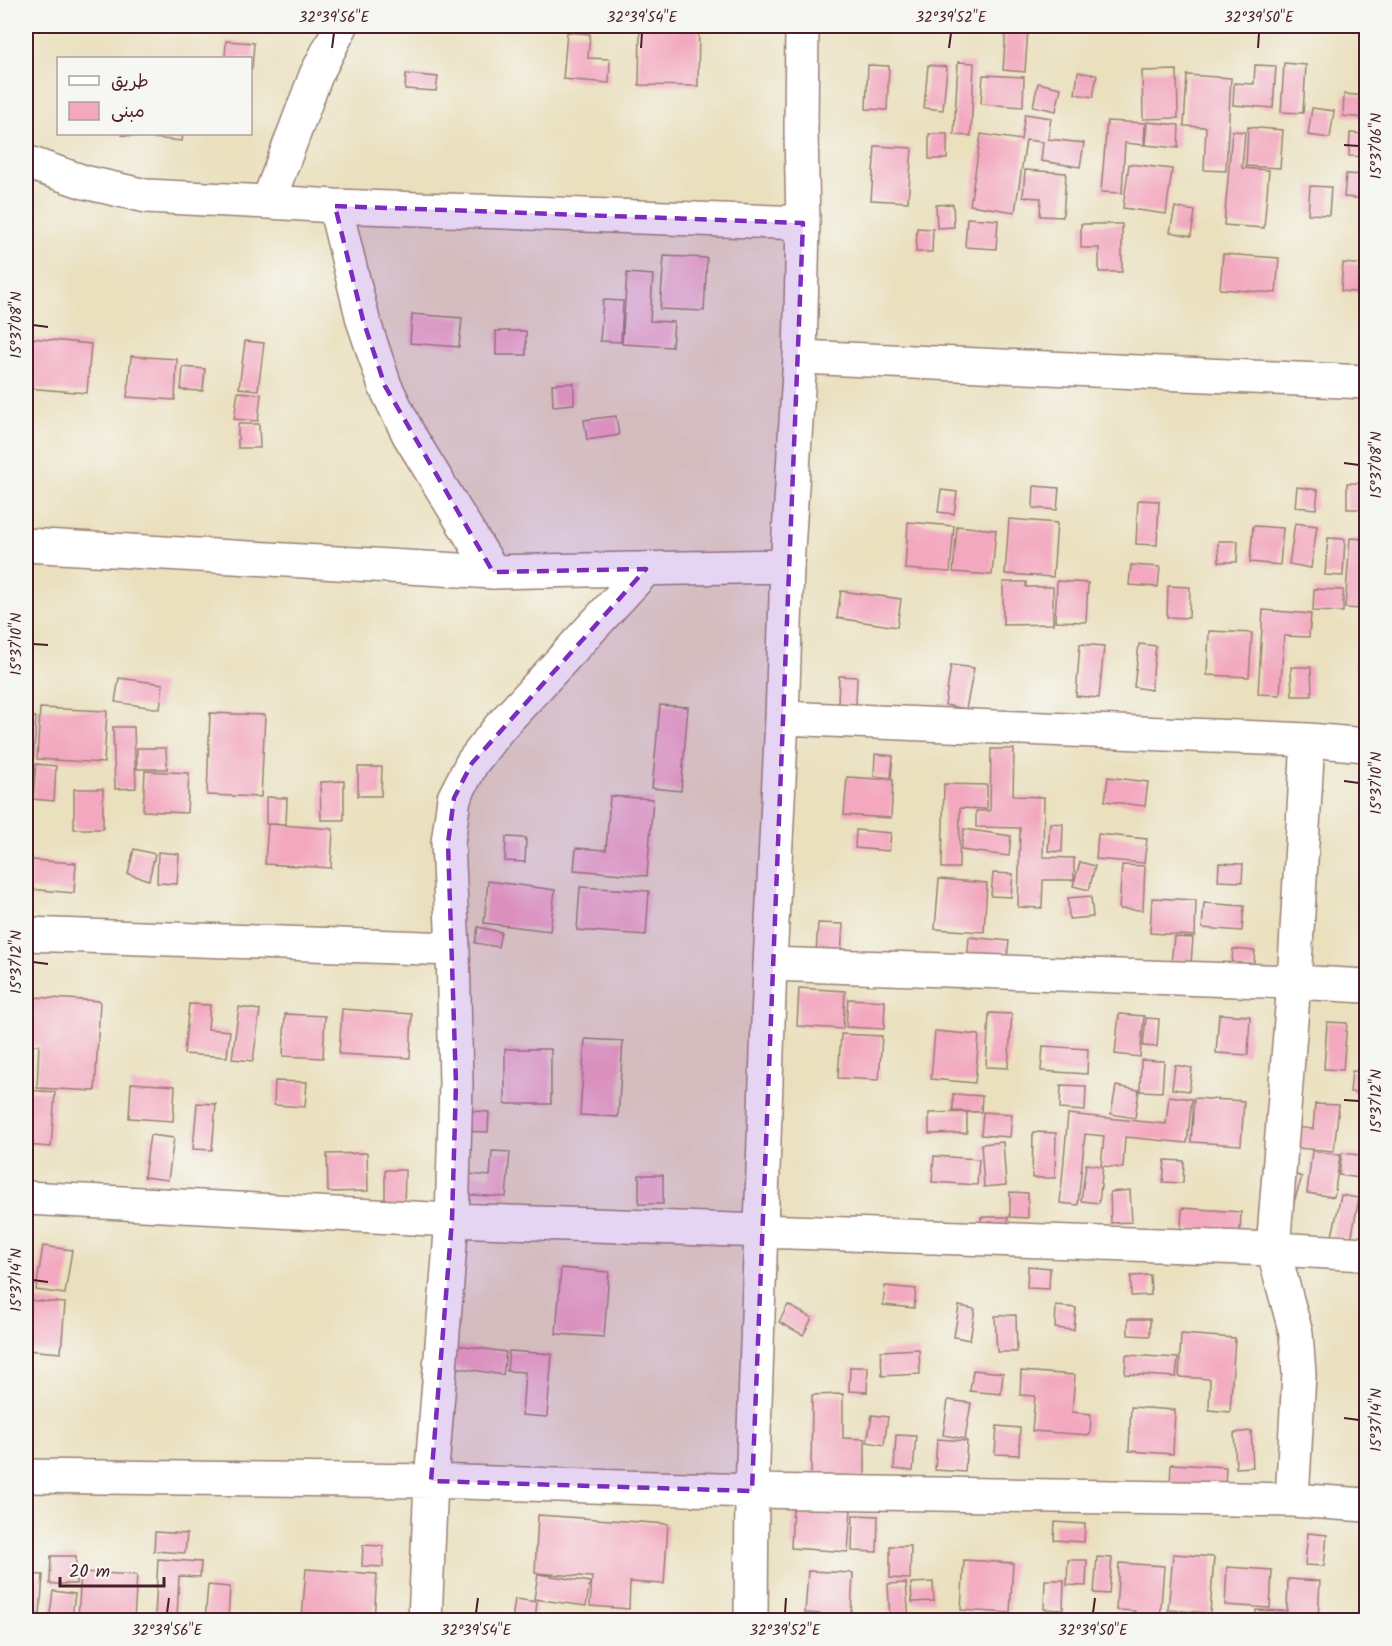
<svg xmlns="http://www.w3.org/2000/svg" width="1392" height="1646" font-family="Kalam,'Playpen Sans Arabic',sans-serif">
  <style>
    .building { fill: #f3a8bf }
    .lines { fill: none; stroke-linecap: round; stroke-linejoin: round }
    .minor-casing { stroke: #9a8074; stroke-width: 36 }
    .tertiary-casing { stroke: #9a8074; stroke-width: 36 }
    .minor { stroke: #fff; stroke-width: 33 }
    .tertiary { stroke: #fff; stroke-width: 33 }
    .marked { fill: #7b2cbf; fill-opacity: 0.2; stroke: #7b2cbf; stroke-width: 4.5; stroke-dasharray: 12 8; stroke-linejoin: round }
    .ticks { fill: none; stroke: #4a1f2b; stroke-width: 2 }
    .neatline { fill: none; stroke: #4a1f2b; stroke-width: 2 }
    .ticks-label { font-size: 15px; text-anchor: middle; fill: #4a1f2b }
  </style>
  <rect width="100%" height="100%" fill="#f6f6f2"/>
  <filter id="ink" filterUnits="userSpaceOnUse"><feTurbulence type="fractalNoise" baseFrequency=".0167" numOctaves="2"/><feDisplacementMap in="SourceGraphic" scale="12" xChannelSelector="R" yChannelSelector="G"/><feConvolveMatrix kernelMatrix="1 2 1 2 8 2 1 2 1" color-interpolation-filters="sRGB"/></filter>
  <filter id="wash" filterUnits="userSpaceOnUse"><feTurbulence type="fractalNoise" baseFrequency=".008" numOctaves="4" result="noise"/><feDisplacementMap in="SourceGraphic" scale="24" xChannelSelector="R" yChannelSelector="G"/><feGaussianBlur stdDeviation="1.35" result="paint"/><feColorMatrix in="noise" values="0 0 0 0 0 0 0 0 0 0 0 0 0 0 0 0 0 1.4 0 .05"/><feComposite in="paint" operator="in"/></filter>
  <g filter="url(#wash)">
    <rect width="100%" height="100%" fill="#eae0be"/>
    <g id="blocks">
      <path class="building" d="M640,26H699L698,86L639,85Z
        M1006,28L1028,29L1025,72L1003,70Z
        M567,32L590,34L588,58L610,59L609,83L563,79Z
        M226,41L254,43L252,69H250V58H225Z
        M958,62L974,63L971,136L954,135Z
        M1284,63L1306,65L1303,113L1281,112Z
        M868,65L889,66L887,110L866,109Z
        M928,65L947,67L943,110L924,108Z
        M1255,65L1276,66L1273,108L1233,105L1234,83L1254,84Z
        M1177,70L1178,118L1143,119L1142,71Z
        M1078,72L1097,75L1093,97L1075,94Z
        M406,74L438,77L436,91L405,89Z
        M983,75L1024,77L1023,107L981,104Z
        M1187,75L1231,78L1226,171L1204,170L1206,127L1184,126Z
        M1038,83L1061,88L1056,111L1033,106Z
        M1344,94L1366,96V118L1343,116Z
        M1312,108L1334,111L1330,138L1308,135Z
        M1025,114L1051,118L1048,139L1084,143L1080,167L1041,161L1043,142L1026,140L1015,212L970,205L981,134L1021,140Z
        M1107,121L1145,123L1144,145L1125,143L1122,193L1101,192Z
        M1147,122L1179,125L1178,148L1145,145Z
        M1248,127L1283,130L1280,168L1246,166Z
        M1232,131L1245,132L1242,168L1269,170L1264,228L1224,225Z
        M1350,133L1366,134V157L1349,156Z
        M122,134H183L182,141L122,135Z
        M929,134H947V159H929Z
        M875,146L912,148L908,202L871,200Z
        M1129,164L1172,169L1166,214L1123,208Z
        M1025,170L1066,173L1063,217L1040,216L1041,198L1023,197Z
        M1346,174L1366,175V199L1344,197Z
        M1310,186L1331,187L1329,215L1308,214Z
        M953,204L954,227L937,228L936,205Z
        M1175,207L1195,211L1191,236L1170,232Z
        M967,218L998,220L996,249L965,247Z
        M1081,224H1122V272H1099V248H1081Z
        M917,228L933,229L932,252H916Z
        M1223,254L1279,258L1276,293L1220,289Z
        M664,256L707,258L704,311L660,309Z
        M26,257L34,258L29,325H26Z
        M1343,263L1366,265V293L1341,291Z
        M627,273L653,275L650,321L674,322L672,347L622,344Z
        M603,300L623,301L621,342L600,341Z
        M412,314L462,318L459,347L410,343Z
        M496,331H526V355H496Z
        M31,338L91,344L87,393L26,388Z
        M245,341L264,343L258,390L239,388Z
        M131,356L177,359L175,400L127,397Z
        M183,367L205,369L203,391L181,390Z
        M574,383V404L553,406L552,384Z
        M238,392L261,394L258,421L234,419Z
        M616,416L619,435L587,440L584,420Z
        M238,424H259L260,448H238Z
        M1347,483H1366V509H1347Z
        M1034,486L1059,488L1057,510L1033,508Z
        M1297,487L1318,490L1316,509L1295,507Z
        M941,490L957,492L954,514L938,512Z
        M1138,500L1159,501L1157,545L1136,544Z
        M1009,519L1057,523L1053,577L1005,574Z
        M908,522L954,526L950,572L905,569Z
        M1295,523L1317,526L1311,568L1289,564Z
        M957,526L996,530L992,575L953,572Z
        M1253,526L1283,528L1280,565L1250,562Z
        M1328,538L1345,539L1343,576L1325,575Z
        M1350,538L1366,539L1362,609L1345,608Z
        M1218,541H1238L1237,562H1219Z
        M1131,565L1160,567L1158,587L1129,585Z
        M1057,581L1088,583L1086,622L1055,621Z
        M1003,582H1026V587H1053V624L1003,625Z
        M1168,586L1190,587L1189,618L1167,617Z
        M1314,589L1343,590V612L1313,611Z
        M841,591L901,599L897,627L837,618Z
        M1263,610L1311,614L1309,637L1284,636L1280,695L1258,694Z
        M1363,612L1366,613V670L1358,669Z
        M1209,631L1252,633L1249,677L1207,675Z
        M1080,644L1104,646L1099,698L1076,696Z
        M1139,644L1156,646L1151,690L1134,687Z
        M951,665L974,668L966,709L945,705Z
        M1291,667H1311L1312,696H1292Z
        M839,676L857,677L856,705L838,704Z
        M119,678L163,684L160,709L115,702Z
        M660,705L688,707L681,791L652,788Z
        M40,708L107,711L104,763L37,759Z
        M210,713L265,715L261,797L207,795Z
        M26,716L36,717L33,769L26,768Z
        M113,727H134L136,788L115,789Z
        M137,748H166L167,769H137Z
        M991,749H1014L1013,796L1044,797L1043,857L1074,858V880H1043L1042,908L1018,907L1020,828L976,827V811H990Z
        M875,754L893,756L891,778L874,776Z
        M36,764L56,766L54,801L33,799Z
        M358,767H382L381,796H358Z
        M145,771L189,773L187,813L143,811Z
        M847,777L893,780L891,818L844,815Z
        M1108,777L1148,782L1145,806L1105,801Z
        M344,781V820H321L320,782Z
        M944,784L987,785V809L960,808L959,868H942Z
        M74,789H103V829H74Z
        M610,796L653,799L647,876L574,870L576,848L606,850Z
        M266,797L287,798L286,824H266Z
        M1050,823L1063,824L1062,852L1048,851Z
        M268,824L333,829L331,868L265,864Z
        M964,829L1011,836L1009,856L961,850Z
        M856,830L891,833L889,851L855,848Z
        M1098,834L1147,839L1144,863L1096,859Z
        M506,837L526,838L525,862L505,861Z
        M134,849L155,854L149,880L128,874Z
        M158,852L179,854L177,884L157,883Z
        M31,860L76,863L74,893L29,889Z
        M1080,862L1095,866L1089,890L1073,886Z
        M1219,863L1243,864L1242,882L1218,881Z
        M1122,865L1145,866L1143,910L1119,909Z
        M993,873L1013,874L1011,897L991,896Z
        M939,879L987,883L984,932L935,929Z
        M488,881L555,890L550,931L484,923Z
        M580,887L649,891L646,935L577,930Z
        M1091,896L1093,917L1069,919L1068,898Z
        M1152,898L1196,900L1195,936L1150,933Z
        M1204,903L1244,906L1242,931L1202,928Z
        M818,923L843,924L841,955L816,954Z
        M478,927L501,932L498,947L475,943Z
        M969,937L1009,941L1006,967L967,963Z
        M1174,937L1193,938L1191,963L1171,962Z
        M1233,949L1255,951L1253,971L1231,969Z
        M799,988L845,991L843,1029L797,1026Z
        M33,997L100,1001L95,1091L37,1088L39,1045H30Z
        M848,999L885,1001L884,1029L846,1027Z
        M189,1004L210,1005L208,1029L230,1031L227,1057L184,1054Z
        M239,1007L260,1010L253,1061L232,1059Z
        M342,1009L412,1014L410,1058L339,1054Z
        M989,1013L1012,1014L1008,1068L986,1067Z
        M285,1014L325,1016L323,1058L283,1056Z
        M1119,1014L1144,1016L1140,1057L1115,1054Z
        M1219,1014L1250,1016L1248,1055L1216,1053Z
        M1146,1018L1159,1019L1157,1047L1143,1046Z
        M1327,1022L1347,1023L1343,1070L1324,1069Z
        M935,1031L979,1035L975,1083L931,1079Z
        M841,1034L882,1036L879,1080L838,1078Z
        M585,1039L623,1041L618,1117L580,1115Z
        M1043,1046L1088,1049L1087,1074L1041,1071Z
        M505,1049H551V1104H505Z
        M1141,1060L1164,1061L1162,1092L1140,1091Z
        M1175,1065L1192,1068L1189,1091L1172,1089Z
        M1352,1071L1366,1072V1094L1350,1092Z
        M275,1081L307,1082L305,1107L274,1105Z
        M131,1083L175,1086L173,1121L129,1118Z
        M1061,1085L1086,1086L1085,1111L1060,1109Z
        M1116,1086L1139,1090L1135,1118L1111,1114Z
        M26,1090L55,1092L51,1147L26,1145Z
        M953,1094L982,1096L981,1112L953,1111Z
        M1169,1096L1192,1099L1187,1143L1125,1137L1123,1168L1103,1166L1099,1203L1081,1201L1086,1164L1101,1166L1104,1136L1085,1134L1078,1205L1060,1203L1068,1114L1166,1124Z
        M1194,1098L1244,1101L1241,1145L1191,1142Z
        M197,1103L216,1104L212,1150L193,1149Z
        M1315,1104L1339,1105L1334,1151L1284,1147L1286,1126L1313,1129Z
        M458,1110L489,1112L488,1132L457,1131Z
        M967,1112V1133L929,1134V1113Z
        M983,1112L1012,1114L1010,1137L981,1135Z
        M1033,1132L1056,1133L1055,1178H1032Z
        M150,1135L174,1138L168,1180L144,1177Z
        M1003,1142L1006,1185L984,1187L981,1144Z
        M492,1151L510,1152L506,1197L456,1194L458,1173L490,1176Z
        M1312,1151L1340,1155L1334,1197L1307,1193Z
        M367,1153L368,1191L328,1192L327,1154Z
        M1342,1153L1366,1156V1179L1339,1175Z
        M934,1156L979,1159L977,1185L932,1182Z
        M1165,1160L1184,1161L1183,1183L1163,1182Z
        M385,1170H405L404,1210L385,1209Z
        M1289,1172L1302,1177L1292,1208Z
        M639,1175H663V1204H639Z
        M1130,1190L1132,1222L1111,1223L1110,1192Z
        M1010,1192L1028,1193V1218L1010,1217Z
        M1341,1195L1359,1198L1351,1240L1332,1236Z
        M1182,1208L1241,1212L1240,1233L1181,1229Z
        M981,1217H1008V1233H981Z
        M43,1246L72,1250L65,1294L36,1290Z
        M1028,1266L1050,1268L1049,1289L1027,1288Z
        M561,1268L609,1272L604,1337L556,1334Z
        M1150,1275L1151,1295L1131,1296V1276Z
        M885,1286L916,1289L914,1308L883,1305Z
        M26,1300L65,1303L61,1353L26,1350Z
        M788,1305L812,1318L803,1335L779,1322Z
        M959,1306L975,1309L970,1340L954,1337Z
        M1056,1306L1076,1308L1074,1330L1055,1328Z
        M1016,1315L1017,1352H997L995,1316Z
        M1128,1319H1150V1336L1128,1335Z
        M1181,1334L1235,1338L1230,1412L1209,1410L1210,1379L1179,1377Z
        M457,1345L506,1352L503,1375L454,1367Z
        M919,1349L920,1374L882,1376L881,1351Z
        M509,1351L552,1354L547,1417L522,1415L525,1372L507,1371Z
        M1126,1355L1178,1358L1176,1377L1125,1374Z
        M850,1367H868L867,1392L849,1391Z
        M973,1370L1003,1373L1001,1394L970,1391Z
        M1021,1371L1075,1375L1072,1412L1091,1414L1090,1435L1032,1431L1035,1396L1020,1395Z
        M843,1394V1438L865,1439V1477H811L812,1395Z
        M948,1400L971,1403L965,1439L943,1435Z
        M1131,1407L1175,1410L1173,1454L1129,1451Z
        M872,1415L888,1417L884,1445L867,1442Z
        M997,1426L1020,1428L1019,1455L995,1454Z
        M1251,1431L1253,1467L1236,1468L1234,1433Z
        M896,1435L916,1436L913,1471L894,1469Z
        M937,1439L967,1441L965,1472L935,1470Z
        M1171,1464L1226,1467L1225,1488L1170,1485Z
        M793,1506L851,1509L848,1552L791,1548Z
        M538,1515L668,1524L664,1584L630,1582L629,1609L590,1606L592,1577L535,1573Z
        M853,1515L878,1516L877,1552L852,1551Z
        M1055,1522L1085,1524L1084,1542L1054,1540Z
        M155,1532L187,1534L185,1553L154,1551Z
        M1308,1533L1327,1535L1324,1566L1305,1565Z
        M363,1545L383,1546V1567L362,1566Z
        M890,1546H911L910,1579L890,1578Z
        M1173,1554L1214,1557L1210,1613L1168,1610Z
        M51,1556H76V1584H50Z
        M1097,1557L1112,1558L1109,1594L1094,1593Z
        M158,1559L201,1562L200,1577L179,1576L177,1618L155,1617Z
        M964,1560L1013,1563L1010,1613L961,1610Z
        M1068,1560H1087L1086,1586L1067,1585Z
        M1119,1563L1164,1566L1160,1620H1135V1611L1116,1610Z
        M1227,1567L1272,1570L1270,1608L1225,1605Z
        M306,1569L377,1574L374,1620H331L302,1618Z
        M808,1571L853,1573L851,1616L805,1613Z
        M81,1572L137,1575L134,1620L78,1617Z
        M26,1574L43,1575L40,1615L26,1614Z
        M538,1574L590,1582L586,1606L534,1599Z
        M1288,1579L1320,1581L1318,1620H1256V1610L1287,1611Z
        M1045,1580H1064L1063,1610L1044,1609Z
        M933,1582L934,1601L912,1602L911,1583Z
        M906,1583L909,1620H890L888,1584Z
        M208,1585L230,1587L228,1620H205Z
        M53,1591L75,1594L72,1617L50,1614Z
        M515,1599L537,1602L535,1620H512Z"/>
    </g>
  </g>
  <g filter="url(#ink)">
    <use href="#blocks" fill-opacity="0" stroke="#9a8074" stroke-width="1.5"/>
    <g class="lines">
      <g class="minor-casing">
        <path id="minor" d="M26,162L84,182L146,196L268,202L335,206L803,223
          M268,202L316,75L341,26
          M335,206L363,320L385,386L409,435L493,572
          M800,357L803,223L801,130L802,26
          M782,718L1308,740L1366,745
          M26,934L453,949
          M770,964L1294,982L1366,986
          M26,1198L452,1220L1273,1249L1366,1254
          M26,1476L431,1481L752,1491L1292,1500L1366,1505
          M1292,1500L1299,1374L1296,1333L1273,1249L1294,982L1308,740
          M425,1620L431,1481L452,1220L456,1084L453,949L448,843L454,798L472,763L499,728L646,569
          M751,1620L752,1491L770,964L782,718L787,566"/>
      </g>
      <g class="tertiary-casing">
        <path id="tertiary" d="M26,545L493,572L787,566L800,357L1366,382"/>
      </g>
      <use href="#minor" class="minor"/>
      <use href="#tertiary" class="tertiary"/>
    </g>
  </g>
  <path class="marked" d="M335,206L803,223L752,1491L431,1481L452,1220L456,1084L448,843L454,798L472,763L646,569L493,572L385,386L363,320Z"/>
  <path class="ticks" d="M332,48L334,33M641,48L642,33M949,48L951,33M1258,48L1259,33M1344,145L1359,146M33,325L48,327M1344,463L1359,465M33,644L48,645M1344,781L1359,783M33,962L48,964M1344,1100L1359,1101M33,1280L48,1282M1344,1418L1359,1420M167,1613L169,1598M476,1613L478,1598M785,1613L786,1598M1093,1613L1095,1598"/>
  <rect width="1392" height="1646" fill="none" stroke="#f6f6f2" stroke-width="66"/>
  <rect x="57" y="57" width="195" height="78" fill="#f6f6f2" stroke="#b1a0a2" stroke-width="1.5"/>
  <rect x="69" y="76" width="30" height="9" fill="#ffffff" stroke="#b1a0a2" stroke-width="1.5"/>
  <text x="111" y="87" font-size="18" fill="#4a1f2b">طريق</text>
  <rect x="69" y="102" width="30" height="18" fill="#f3a8bf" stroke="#b1a0a2" stroke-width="1.5"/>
  <text x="111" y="117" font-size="18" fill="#4a1f2b">مبنى</text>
  <path d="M60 1577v9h104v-9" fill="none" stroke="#4a1f2b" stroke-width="3"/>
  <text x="69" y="1577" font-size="18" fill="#4a1f2b" stroke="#f6f6f2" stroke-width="4.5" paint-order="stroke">20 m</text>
  <rect x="33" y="33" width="1326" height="1580" class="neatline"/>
  <g class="ticks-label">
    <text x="334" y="22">32°39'56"E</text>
    <text x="642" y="22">32°39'54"E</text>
    <text x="951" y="22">32°39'52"E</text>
    <text x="1259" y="22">32°39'50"E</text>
    <text transform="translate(1376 146) rotate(-90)" y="5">15°37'06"N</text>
    <text transform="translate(16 325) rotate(-90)" y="5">15°37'08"N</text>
    <text transform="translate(1376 465) rotate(-90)" y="5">15°37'08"N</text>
    <text transform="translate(16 644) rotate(-90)" y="5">15°37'10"N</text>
    <text transform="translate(1376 783) rotate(-90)" y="5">15°37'10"N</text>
    <text transform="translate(16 962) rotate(-90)" y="5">15°37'12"N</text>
    <text transform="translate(1376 1101) rotate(-90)" y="5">15°37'12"N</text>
    <text transform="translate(16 1280) rotate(-90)" y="5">15°37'14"N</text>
    <text transform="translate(1376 1420) rotate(-90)" y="5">15°37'14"N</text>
    <text x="167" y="1635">32°39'56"E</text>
    <text x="476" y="1635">32°39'54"E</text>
    <text x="785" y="1635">32°39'52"E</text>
    <text x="1093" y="1635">32°39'50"E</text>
  </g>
</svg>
